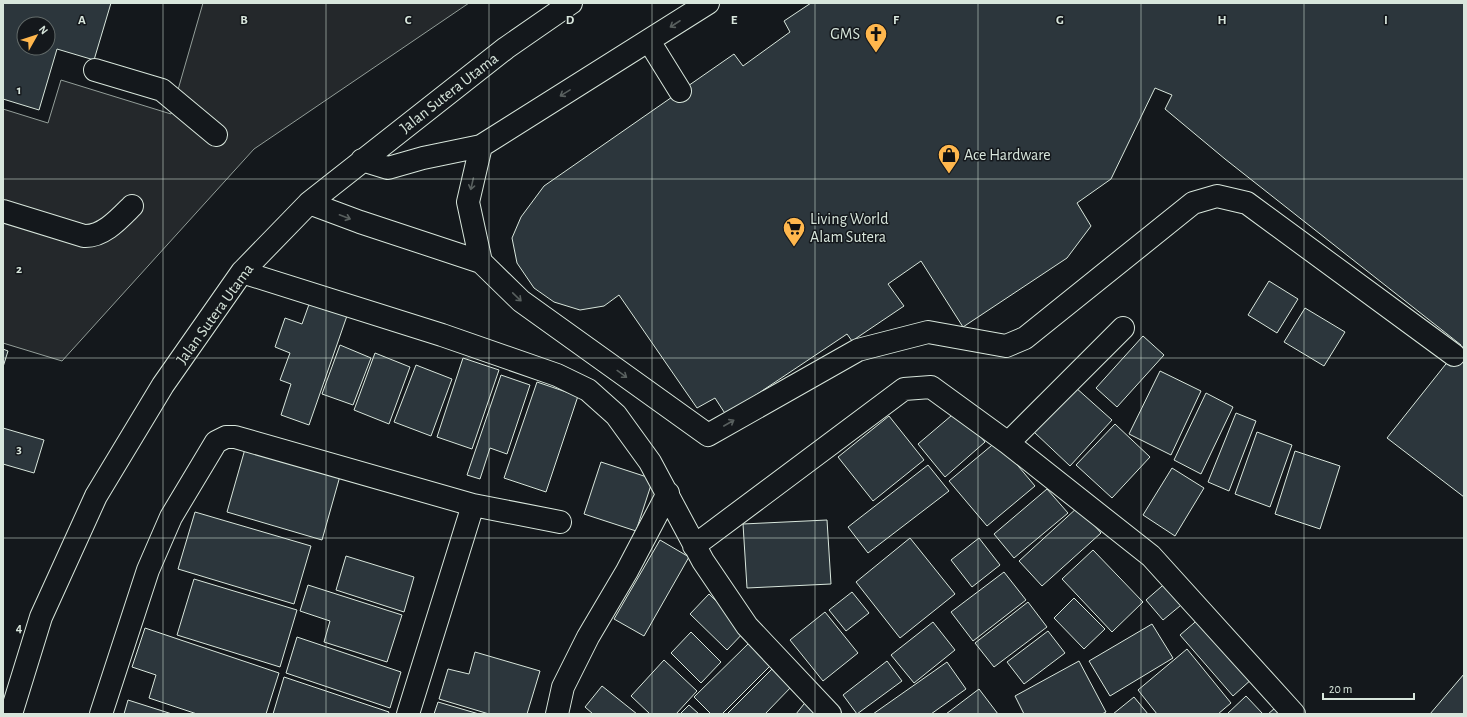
<svg xmlns="http://www.w3.org/2000/svg" width="1467" height="717" viewBox="0 0 1467 717" font-family="'Alegreya Sans',sans-serif">
	<style>
		.parking { fill: #24282b; stroke: #939e99 }
		.building { fill: #2c363c; stroke: #d8e6dc; fill-rule: evenodd }
		.lines { fill: none; stroke-linecap: round; stroke-linejoin: round }
		.minor-casing { stroke: #d8e6dc; stroke-width: 24 }
		.minor { stroke: #14181c; stroke-width: 22 }
		.oneway { stroke: #59605f }
		.grid { fill: none; stroke: #d8e6dc; stroke-width: 1; stroke-opacity: 0.55 }
		.labels { text-anchor: middle; dominant-baseline: central; stroke-width: 3; stroke-linejoin: round; paint-order: stroke }
		.poi-label { font-size: 16px; fill: #d8e6dc; stroke: #14181c; text-anchor: start }
		.street-label { font-size: 16px; fill: #d8e6dc; stroke: #14181c }
		.grid-label { font-size: 13px; text-anchor: middle; font-weight: bold; fill: #d8e6dc; stroke: #14181c; stroke-width: 3; stroke-linejoin: round; paint-order: stroke }
	</style>
	<rect width="100%" height="100%" fill="#14181c"/>
	<path class="parking" d="M 203,3 L 469,3 L 254,149 L 62,361 L 3,343 L 3,109 L 48,123 L 61,80 L 171,114 Z"/>
	<path class="building" d="M 3,3 L 111,3 L 94,60 L 57,49 L 39,110 L 3,99 ZM 24,24 L 48,24 L 48,48 L 24,48 Z
		M 811,3 L 1464,3 L 1464,497 L 1387,438 L 1461,345 L 1225,159 L 1165,109 L 1172,95 L 1155,88 L 1111,179 L 1077,203 L 1091,226 L 1067,258 L 963,327 L 921,261 L 888,284 L 904,306 L 852,341 L 847,334 L 726,415 L 715,398 L 697,408 L 619,295 L 604,306 L 580,310 L 554,302 L 534,288 L 517,263 L 512,238 L 521,217 L 544,186 L 734,54 L 743,66 L 790,32 L 784,21 Z
		M 1269,281 L 1298,299 L 1277,333 L 1248,315 Z
		M 312,296 L 349,310 L 309,425 L 281,415 L 291,384 L 280,380 L 290,353 L 275,347 L 285,318 L 302,324 Z
		M 1305,308 L 1345,332 L 1324,366 L 1284,342 Z
		M 1143,336 L 1164,355 L 1117,407 L 1096,388 Z
		M 340,345 L 371,358 L 353,405 L 322,394 Z
		M 3,349 L 8,351 L 3,367 Z
		M 375,353 L 410,367 L 389,424 L 354,410 Z
		M 463,358 L 499,370 L 472,449 L 437,437 Z
		M 416,365 L 452,379 L 431,436 L 394,422 Z
		M 1160,371 L 1201,391 L 1171,455 L 1129,434 Z
		M 501,375 L 530,385 L 507,454 L 490,448 L 480,479 L 467,475 Z
		M 537,382 L 578,396 L 546,492 L 504,478 Z
		M 1075,387 L 1112,420 L 1070,466 L 1034,432 Z
		M 1206,393 L 1233,407 L 1201,474 L 1174,460 Z
		M 958,410 L 985,442 L 945,477 L 918,444 Z
		M 1236,413 L 1256,421 L 1229,491 L 1208,482 Z
		M 889,416 L 924,460 L 873,501 L 838,457 Z
		M 1115,424 L 1150,457 L 1112,498 L 1076,465 Z
		M 3,428 L 44,440 L 34,473 L 3,464 Z
		M 1257,432 L 1292,445 L 1270,507 L 1235,494 Z
		M 997,441 L 1035,486 L 987,526 L 949,481 Z
		M 245,449 L 340,476 L 322,540 L 227,512 Z
		M 1295,451 L 1340,466 L 1320,529 L 1275,514 Z
		M 601,462 L 653,479 L 636,531 L 584,514 Z
		M 928,465 L 949,491 L 868,553 L 848,527 Z
		M 1172,468 L 1204,488 L 1175,536 L 1143,515 Z
		M 1047,489 L 1068,513 L 1014,558 L 994,534 Z
		M 1078,507 L 1101,533 L 1042,586 L 1019,561 Z
		M 195,512 L 311,546 L 294,604 L 178,569 Z
		M 827,520 L 831,584 L 747,588 L 743,524 Z
		M 910,538 L 955,594 L 900,638 L 856,582 Z
		M 979,538 L 1000,565 L 972,587 L 951,560 Z
		M 660,540 L 689,557 L 644,636 L 614,619 Z
		M 1093,550 L 1143,602 L 1112,632 L 1062,579 Z
		M 346,556 L 414,577 L 404,612 L 336,590 Z
		M 1004,572 L 1026,600 L 973,641 L 951,612 Z
		M 194,579 L 297,610 L 280,667 L 177,635 Z
		M 1169,580 L 1186,601 L 1163,620 L 1146,600 Z
		M 308,585 L 402,615 L 387,662 L 324,642 L 330,621 L 300,611 Z
		M 852,592 L 869,613 L 846,631 L 829,610 Z
		M 709,594 L 746,630 L 727,650 L 690,614 Z
		M 1074,598 L 1105,629 L 1084,649 L 1054,618 Z
		M 1028,602 L 1047,627 L 994,667 L 975,643 Z
		M 825,612 L 858,653 L 823,681 L 790,640 Z
		M 1201,617 L 1253,678 L 1233,696 L 1180,635 Z
		M 933,622 L 955,650 L 914,683 L 891,655 Z
		M 1152,624 L 1173,658 L 1110,696 L 1089,661 Z
		M 145,628 L 279,673 L 266,714 L 197,714 L 149,698 L 156,675 L 132,667 Z
		M 1048,631 L 1065,653 L 1024,684 L 1007,662 Z
		M 691,632 L 721,662 L 701,683 L 671,653 Z
		M 297,637 L 401,672 L 390,708 L 286,673 Z
		M 750,642 L 772,664 L 722,714 L 711,714 L 694,697 Z
		M 1187,649 L 1231,703 L 1218,714 L 1157,714 L 1138,690 Z
		M 475,652 L 540,671 L 527,714 L 489,714 L 439,699 L 448,669 L 469,674 Z
		M 664,660 L 697,691 L 676,714 L 650,714 L 631,696 Z
		M 887,661 L 902,681 L 857,714 L 843,695 Z
		M 1079,661 L 1106,712 L 1102,714 L 1024,714 L 1015,696 Z
		M 947,662 L 966,689 L 931,714 L 873,714 Z
		M 775,666 L 793,685 L 765,714 L 727,714 Z
		M 1464,674 L 1464,714 L 1430,714 Z
		M 284,677 L 389,712 L 388,714 L 273,714 Z
		M 602,686 L 637,714 L 593,714 L 585,707 Z
		M 979,689 L 998,714 L 946,714 Z
		M 1246,696 L 1263,714 L 1227,714 Z
		M 1134,697 L 1148,714 L 1113,714 Z
		M 808,699 L 825,714 L 796,714 Z
		M 128,700 L 172,714 L 124,714 Z
		M 438,702 L 479,714 L 434,714 Z
		M 1281,703 L 1291,714 L 1268,714 Z
		M 689,705 L 699,714 L 680,714 Z"/>
	<g class="lines">
		<g class="minor-casing">
			<path id="minor" d="M 649,41 L 680,91
				M 95,70 L 162,90 L 216,135
				M 481,146 L 468,202 L 481,262 L 521,301 L 708,435 L 858,350 L 928,332 L 1006,346 L 1025,338 L 1193,203 L 1217,196 L 1247,203 L 1454,355
				M 362,160 L 388,168 L 423,158 L 481,146 L 708,3
				M 309,203 L 360,222 L 481,262
				M 3,211 L 84,236 C 103,237 119,219 132,206
				M 242,272 L 442,335 L 557,375 L 588,390 L 616,415 L 650,462 L 703,561 L 747,626 L 830,714
				M 1008,443 L 1123,328
				M 694,546 L 904,389 L 931,387 L 1008,443 L 1151,556 L 1294,714
				M 11,714 L 41,617 L 96,496 L 163,385 L 242,272 L 309,203 L 506,48 L 571,3
				M 101,714 L 148,570 L 171,517 L 216,442 L 226,437 L 235,437 L 473,505 L 560,522
				M 408,714 L 473,505
				M 557,714 L 563,687 L 588,637 L 627,571 L 668,493"/>
		</g>
		<use href="#minor" class="minor"/>
	</g>
	<defs><path id="oneway-shaft" d="M-6 0H5M1.5-3L5.5 0L1.5 3" fill="none" stroke-width="1.6" stroke-linecap="round" stroke-linejoin="round"/></defs>
	<g class="oneway">
		<use href="#oneway-shaft" transform="translate(675 24) rotate(147)"/>
		<use href="#oneway-shaft" transform="translate(565 93) rotate(148)"/>
		<use href="#oneway-shaft" transform="translate(472 184) rotate(103)"/>
		<use href="#oneway-shaft" transform="translate(345 217) rotate(21)"/>
		<use href="#oneway-shaft" transform="translate(517 297) rotate(44)"/>
		<use href="#oneway-shaft" transform="translate(622 374) rotate(36)"/>
		<use href="#oneway-shaft" transform="translate(729 423) rotate(-30)"/>
	</g>
	<path class="grid" d="M 163,3 L 163,714M 326,3 L 326,714M 489,3 L 489,714M 652,3 L 652,714M 815,3 L 815,714M 978,3 L 978,714M 1141,3 L 1141,714M 1304,3 L 1304,714M 3,179 L 1464,179M 3,358 L 1464,358M 3,538 L 1464,538"/>
	<defs>
		<g id="church-pin" transform="scale(1.15)"><path d="M0 17L-7.5 6A9.5 9.5 0 1 1 7.5 6Z" fill="#ffb74d" stroke="#14181c"/><path d="M-1.2-6h2.4v3.5h3.3v2.4h-3.3V6h-2.4V-.1h-3.3v-2.4h3.3Z" fill="#111"/></g>
		<g id="shop-pin" transform="scale(1.15)"><path d="M0 17L-7.5 6A9.5 9.5 0 1 1 7.5 6Z" fill="#ffb74d" stroke="#14181c"/><path d="M-5-2.5h2.3a2.7 3.5 0 0 1 5.4 0H5L5.5 6h-11ZM-1.5-2.5h3a1.5 2.3 0 0 0-3 0Z" fill="#111"/></g>
		<g id="supermarket-pin" transform="scale(1.15)"><path d="M0 17L-7.5 6A9.5 9.5 0 1 1 7.5 6Z" fill="#ffb74d" stroke="#14181c"/><path d="M-6-5.5h2.5l.6 2H6L4.5 2H-2.5L-4.4-4H-6ZM-1.5 3.2a1.3 1.3 0 1 0 .1 0ZM3 3.2a1.3 1.3 0 1 0 .1 0Z" fill="#111"/></g>
	</defs>
	<g fill-rule="evenodd">
		<use href="#church-pin" x="876" y="34"/>
		<use href="#shop-pin" x="949" y="155"/>
		<use href="#supermarket-pin" x="794" y="228"/>
	</g>
	<g class="labels">
		<g class="poi-label">
			<text x="860" y="34" text-anchor="end">GMS</text>
			<text x="964" y="155">Ace Hardware</text>
			<text x="810" y="219">Living World<tspan x="810" dy="18">Alam Sutera</tspan></text>
		</g>
		<g class="street-label">
			<text transform="translate(449 93) rotate(-38)">Jalan Sutera Utama</text>
			<text transform="translate(215 314) rotate(-54)">Jalan Sutera Utama</text>
		</g>
	</g>
	<g class="grid-label">
		<text x="82" y="24">A</text>
		<text x="244" y="24">B</text>
		<text x="408" y="24">C</text>
		<text x="570" y="24">D</text>
		<text x="734" y="24">E</text>
		<text x="896" y="24">F</text>
		<text x="1060" y="24">G</text>
		<text x="1222" y="24">H</text>
		<text x="1386" y="24">I</text>
		<text x="19" y="94">1</text>
		<text x="19" y="273">2</text>
		<text x="19" y="453">3</text>
		<text x="19" y="632">4</text>
	</g>
	<rect width="1467" height="717" fill="none" stroke="#d8e6dc" stroke-width="8"/>
	<g transform="translate(36 36) rotate(51)"><circle r="19" fill="#14181c" stroke="#626a69"/>
	<path d="M0-3L7 15L0 10L-7 15Z" fill="#ffb74d"/>
	<text y="-6" font-size="11" font-weight="bold" text-anchor="middle" fill="#d8e6dc">N</text>
	</g>
	<path d="M1323 693v6h91v-6" fill="none" stroke="#d8e6dc" stroke-width="2"/>
	<text x="1329" y="693" font-size="12" fill="#d8e6dc" stroke="#14181c" stroke-width="3" paint-order="stroke">20 m</text>
</svg>
